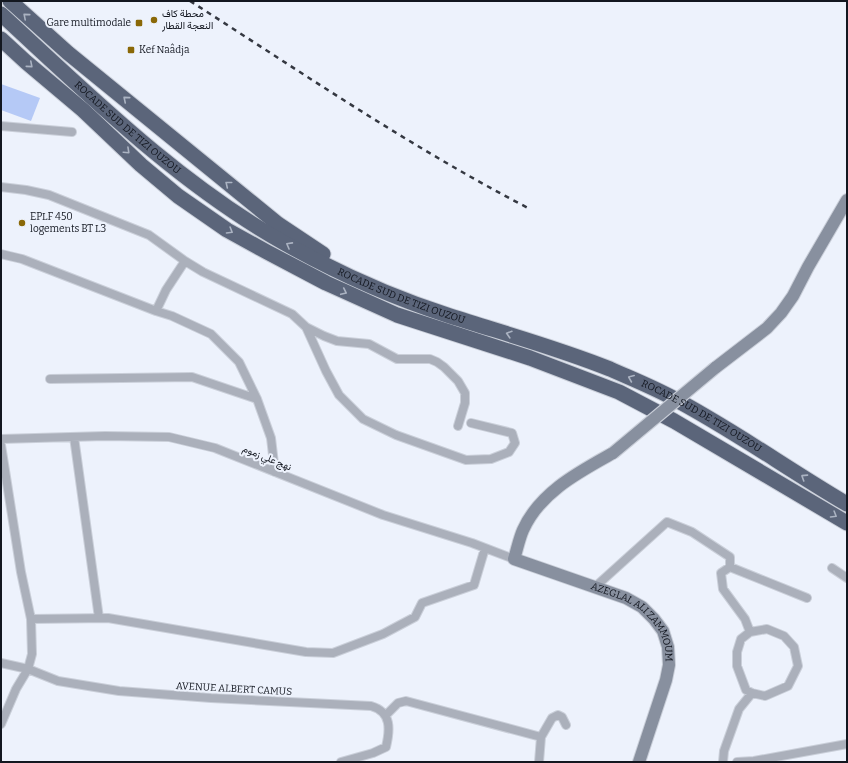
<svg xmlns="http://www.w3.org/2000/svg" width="848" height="763" viewBox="0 0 848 763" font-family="Bitter,Vazirmatn,serif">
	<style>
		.green { fill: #b5c9f6 }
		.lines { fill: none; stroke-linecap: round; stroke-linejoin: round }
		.street-casing { stroke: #cacfd9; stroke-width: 10 }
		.secondary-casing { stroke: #cacfd9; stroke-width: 14 }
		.highway-casing { stroke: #cacfd9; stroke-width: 17 }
		.street { stroke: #abb0bb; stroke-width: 8 }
		.secondary { stroke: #88909f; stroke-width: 12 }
		.highway { stroke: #5b657a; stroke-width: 15 }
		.rail { stroke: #343841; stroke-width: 2.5; stroke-dasharray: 5 5; stroke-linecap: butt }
		.secondary-bridge-casing { stroke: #cacfd9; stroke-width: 14; stroke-linecap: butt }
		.secondary-bridge { stroke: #88909f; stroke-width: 12 }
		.oneway { stroke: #abb3c2 }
		.poi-dot { fill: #8a6807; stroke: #edf2fc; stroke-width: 1.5 }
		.labels { text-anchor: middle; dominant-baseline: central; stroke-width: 4; stroke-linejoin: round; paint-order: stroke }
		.poi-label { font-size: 10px; fill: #131720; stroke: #edf2fc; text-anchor: start }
		.street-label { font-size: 10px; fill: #131720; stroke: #edf2fc }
	</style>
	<rect width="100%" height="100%" fill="#edf2fc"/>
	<path class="green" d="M 1,84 L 40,98 L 31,121 L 1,110 Z"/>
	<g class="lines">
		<g class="street-casing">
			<path id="street" d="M 1,126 L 72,132
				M 1,187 L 26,190 L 49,195 L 149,235 L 185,261
				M 1,254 L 22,259 L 156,311
				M 306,327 L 324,336 L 337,341 L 369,344 L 397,359 L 430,359 L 437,362 L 444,367 L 458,381 L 465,393 L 465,403 L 458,426
				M 50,379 L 192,377 L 257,399
				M 74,437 L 99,618
				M 1,439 L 105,436 L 169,437 L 215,448 L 383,515 L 472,543 L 514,559
				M 1,445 L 21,572 L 31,619 L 32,654 L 28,669 L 16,689 L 1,724
				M 275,472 L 271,438 L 257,399 L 239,362 L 211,334 L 172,316 L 156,311 L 166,290 L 185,261 L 203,272 L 292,314 L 306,327 L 326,371 L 339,395 L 363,419 L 396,435 L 466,460 L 491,459 L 509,452 L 515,443 L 512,433 L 471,423
				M 730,567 L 807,598
				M 832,568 L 847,578
				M 595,587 L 667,522 L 692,532 L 730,557 L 730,567 L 721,573 L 723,589 L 745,619 L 750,632
				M 31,619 L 108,618 L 306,652 L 333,653 L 383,634 L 415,617 L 422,603 L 474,585 L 485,548
				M 767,629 L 784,636 L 794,647 L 798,666 L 788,686 L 765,696 L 752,693 L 746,690 L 737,666 L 737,652 L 741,639 L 750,632 Z
				M 1,663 L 28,669 L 58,681 L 119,691 L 211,698 L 371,706 C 392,712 390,730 386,747 L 373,753 L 341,762
				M 386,715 L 398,703 L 406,701 L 541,737
				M 539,762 L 541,737 L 552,718 L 558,715 L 562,717 L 566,725
				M 723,762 L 724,751 L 739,709 L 752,693
				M 737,762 L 754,761 L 847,744"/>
		</g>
		<g class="secondary-casing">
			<g id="secondary">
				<path d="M 715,368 L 767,328 L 781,313 L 793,296 L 808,267 L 847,200"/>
				<path id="s1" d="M 613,453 C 579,472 540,492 523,530 C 519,539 517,550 514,559 L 626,598 L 642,607 L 654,619 L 663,631 L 668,647 L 669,665 L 666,680 L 639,762"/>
			</g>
		</g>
		<g class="highway-casing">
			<g id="highway">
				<path d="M 10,1 L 68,53 L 278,224 L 323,254"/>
				<path id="s2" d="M 1,14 C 91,97 179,184 286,244 C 338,273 394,298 450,316 C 503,333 558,348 610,369 C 630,378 650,386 669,396 C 731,428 787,469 847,504"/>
				<path d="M 1,39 L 26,62 L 83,110 L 141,165 L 178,196 L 227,230 L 267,252 L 326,283 L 397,315 L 530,358 L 619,392 L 674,421 L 847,523"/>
			</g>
		</g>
		<use href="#street" class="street"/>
		<use href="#secondary" class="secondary"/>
		<use href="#highway" class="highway"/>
		<path class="rail" d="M 190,1 C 301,72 412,148 530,209"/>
		<g class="secondary-bridge-casing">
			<path id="secondary-bridge" d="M 613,453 L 715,368"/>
		</g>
		<use href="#secondary-bridge" class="secondary-bridge"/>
	</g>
	<defs><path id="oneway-chevron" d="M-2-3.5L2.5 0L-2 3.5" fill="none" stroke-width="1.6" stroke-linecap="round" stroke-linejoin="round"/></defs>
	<g class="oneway">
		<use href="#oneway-chevron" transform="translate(26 16) rotate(-139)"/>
		<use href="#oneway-chevron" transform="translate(30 65) rotate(41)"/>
		<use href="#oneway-chevron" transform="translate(126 99) rotate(-140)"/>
		<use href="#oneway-chevron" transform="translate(127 151) rotate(43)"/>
		<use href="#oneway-chevron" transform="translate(228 184) rotate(-141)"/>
		<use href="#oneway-chevron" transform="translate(230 231) rotate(31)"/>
		<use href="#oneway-chevron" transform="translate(289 245) rotate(-151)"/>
		<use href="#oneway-chevron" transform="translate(344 292) rotate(25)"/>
		<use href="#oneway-chevron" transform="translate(509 334) rotate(-163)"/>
		<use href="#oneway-chevron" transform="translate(631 378) rotate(-157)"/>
		<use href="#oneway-chevron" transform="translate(804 477) rotate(-147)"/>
		<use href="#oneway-chevron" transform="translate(834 515) rotate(31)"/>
	</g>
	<g class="poi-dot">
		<circle cx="154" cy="20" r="4"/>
		<rect x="135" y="19" width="8" height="8" rx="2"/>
		<rect x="127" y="46" width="8" height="8" rx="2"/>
		<circle cx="22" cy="223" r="4"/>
	</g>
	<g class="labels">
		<g class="poi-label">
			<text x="162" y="14">محطة كاف<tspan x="162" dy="12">النعجة القطار</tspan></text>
			<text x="131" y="23" text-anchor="end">Gare multimodale</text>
			<text x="139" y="50">Kef Naâdja</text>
			<text x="30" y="217">EPLF 450<tspan x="30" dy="12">logements BT L3</tspan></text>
		</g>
		<g class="street-label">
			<text stroke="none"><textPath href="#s2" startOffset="170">ROCADE SUD DE TIZI OUZOU</textPath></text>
			<text stroke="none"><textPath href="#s2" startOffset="494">ROCADE SUD DE TIZI OUZOU</textPath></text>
			<text stroke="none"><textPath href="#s2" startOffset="818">ROCADE SUD DE TIZI OUZOU</textPath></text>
			<text transform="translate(267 458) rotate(22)">نهج علي زموم</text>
			<text stroke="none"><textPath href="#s1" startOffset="292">AZEGLAL ALI ZAMMOUM</textPath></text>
			<text transform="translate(234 689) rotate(3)">AVENUE ALBERT CAMUS</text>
		</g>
	</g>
	<rect width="848" height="763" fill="none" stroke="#131720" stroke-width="4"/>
</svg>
